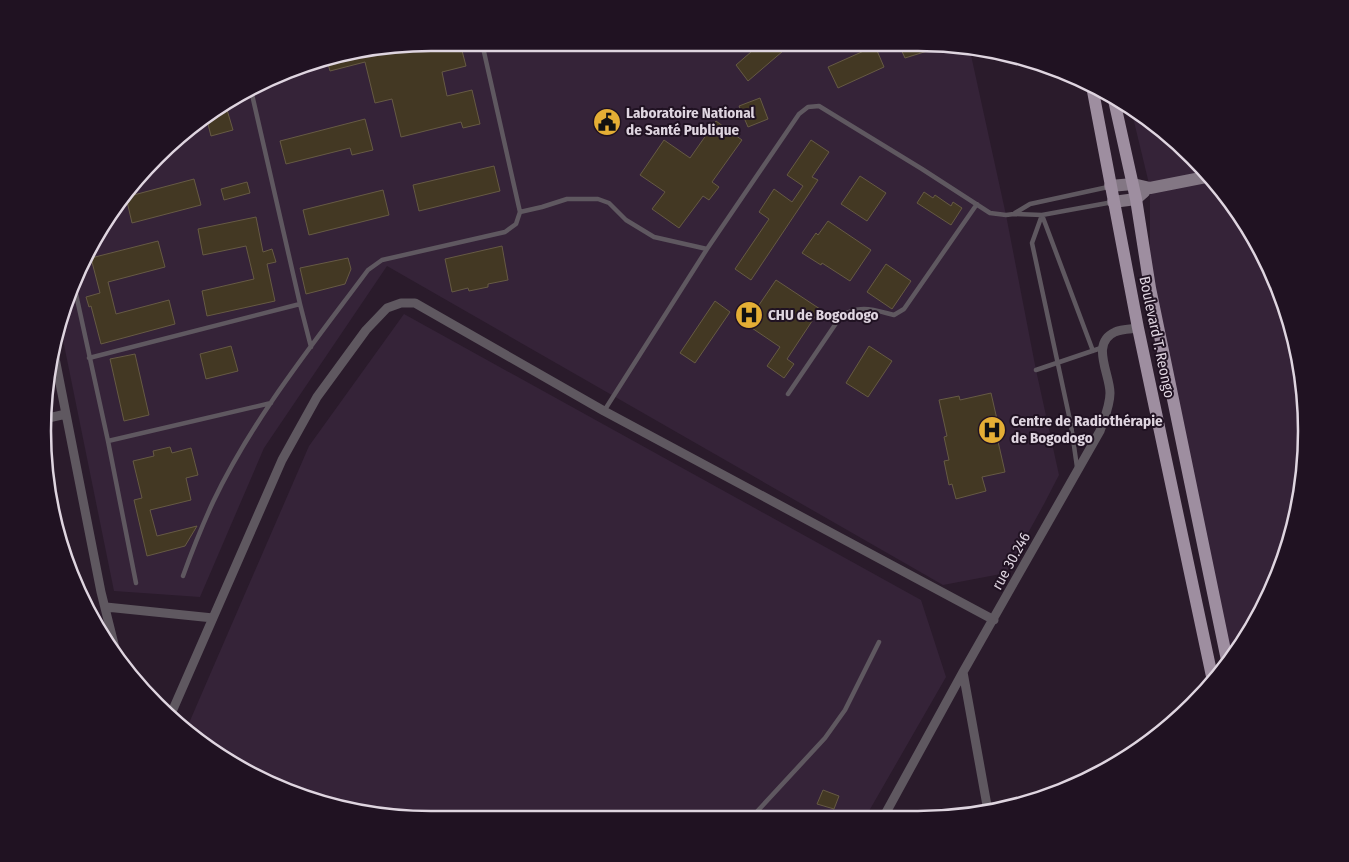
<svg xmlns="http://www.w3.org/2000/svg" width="1349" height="862" viewBox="0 0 1349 862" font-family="'Fira Sans Condensed',sans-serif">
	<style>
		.built { fill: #352338 }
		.building { fill: #433823; stroke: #665a44 }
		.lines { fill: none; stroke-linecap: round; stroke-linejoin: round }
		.lane { stroke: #5f5860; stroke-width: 4.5 }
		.street { stroke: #5f5860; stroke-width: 9 }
		.secondary { stroke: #837784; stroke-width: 12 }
		.primary { stroke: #9e8ea0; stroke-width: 12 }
		.labels { text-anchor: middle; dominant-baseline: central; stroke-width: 4; stroke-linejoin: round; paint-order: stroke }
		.poi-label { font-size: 15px; font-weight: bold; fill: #dfd5e0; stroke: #201222; text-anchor: start }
		.street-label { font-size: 15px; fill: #dfd5e0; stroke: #201222 }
		.rim { fill: none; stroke: #dfd5e0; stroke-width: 2.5 }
	</style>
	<rect width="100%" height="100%" fill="#2a1b2b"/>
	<path class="built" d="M 431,43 L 969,46 L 1006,215 L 1036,370 L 1059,475 L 1044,504 L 1006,573 L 943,585 L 387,266 L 264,448 L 200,597 L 114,591 L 60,325 L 63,306 L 123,195 L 215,108 L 306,63 Z
		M 1131,109 L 1155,123 L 1210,175 L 1255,237 L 1286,306 L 1303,381 L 1306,457 L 1293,532 L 1266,603 L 1227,666 L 1150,288 L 1150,188 Z
		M 404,314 L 921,600 L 946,677 L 865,818 L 381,816 L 282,790 L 194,739 L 186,730 L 309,446 Z"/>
	<path class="building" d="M 431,42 L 460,43 L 466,66 L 442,72 L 447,96 L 472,90 L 480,124 L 463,128 L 461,122 L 401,137 L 392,99 L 375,103 L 365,62 L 330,71 L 327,60 Z
		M 759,45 L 790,45 L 748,81 L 736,65 Z
		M 899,45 L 937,46 L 937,48 L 905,58 Z
		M 875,46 L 884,67 L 838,88 L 828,67 Z
		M 760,98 L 768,119 L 748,127 L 739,106 Z
		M 225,103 L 233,130 L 211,136 L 206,116 L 215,108 Z
		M 365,119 L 373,150 L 352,155 L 350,148 L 286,164 L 280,141 Z
		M 716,121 L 742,140 L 712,182 L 719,187 L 709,200 L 703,196 L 679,228 L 652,209 L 665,192 L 640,175 L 664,140 L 690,158 Z
		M 811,140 L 829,152 L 812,177 L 818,180 L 751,280 L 735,269 L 769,219 L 759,212 L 774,189 L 792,202 L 803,186 L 787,175 Z
		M 494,166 L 500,191 L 419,211 L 413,185 Z
		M 860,176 L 886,193 L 867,221 L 841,204 Z
		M 194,179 L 201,205 L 132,223 L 126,197 Z
		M 247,182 L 250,193 L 224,200 L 221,189 Z
		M 383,190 L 389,215 L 309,235 L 303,210 Z
		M 924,192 L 933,198 L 935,195 L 951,206 L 953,202 L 962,208 L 951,225 L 917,203 Z
		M 256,217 L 263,252 L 272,249 L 276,262 L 267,264 L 275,301 L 207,316 L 202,291 L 254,279 L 246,246 L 203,255 L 198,229 Z
		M 828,221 L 871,250 L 850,281 L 822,263 L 821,265 L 802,253 L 816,233 L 818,235 Z
		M 158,241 L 165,267 L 108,282 L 116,314 L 169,300 L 175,324 L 101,344 L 91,306 L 89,307 L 86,297 L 100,293 L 91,258 Z
		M 502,246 L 508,280 L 488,284 L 488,287 L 469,291 L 468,288 L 452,292 L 445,259 Z
		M 348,258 L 351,269 L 345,284 L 306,294 L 300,268 Z
		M 886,264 L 911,281 L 892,309 L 867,292 Z
		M 776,280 L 820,309 L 787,359 L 794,364 L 784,378 L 767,366 L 780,347 L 746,324 Z
		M 715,301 L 730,312 L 695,363 L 680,353 Z
		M 231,346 L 238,371 L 206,379 L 200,354 Z
		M 869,346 L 892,361 L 868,397 L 846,383 Z
		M 135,354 L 149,415 L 124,421 L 110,359 Z
		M 991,393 L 1001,437 L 997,437 L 1005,472 L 982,477 L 986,491 L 956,499 L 952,484 L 949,485 L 944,461 L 949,460 L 944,437 L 947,436 L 939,400 L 959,396 L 960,400 Z
		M 170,447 L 172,453 L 191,448 L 198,475 L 186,478 L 191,500 L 150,510 L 157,536 L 197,526 L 185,546 L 147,556 L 134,500 L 142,498 L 133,461 L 154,456 L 153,451 Z
		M 823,790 L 839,796 L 834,809 L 817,804 Z"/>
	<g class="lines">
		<path class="lane" d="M 251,90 L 300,304
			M 520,212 L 542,207 L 567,199 L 598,199 L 609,203 L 626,220 L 654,237 L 707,249
			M 1015,213 L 1030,204 L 1108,187
			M 74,285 L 108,441 L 136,583
			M 89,358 L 300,304 L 311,347
			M 1036,370 L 1101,348
			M 788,394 L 841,316 C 860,304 874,310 894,315 L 904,309 L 977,204
			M 604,411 L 707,249 L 799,114 L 808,107 L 819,106 L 922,169 L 990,213 L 1006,215 L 1014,214 L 1042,215 L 1113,202
			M 108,441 L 271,403
			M 1077,467 L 1071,425 L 1032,243 L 1042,215 L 1093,351
			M 183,576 C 192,551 202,526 213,502 C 253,418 313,344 368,270 L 382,260 L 505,232 L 516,224 L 520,212 L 482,43
			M 751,818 L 825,738 L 845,710 L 879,642"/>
		<path class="street" d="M 55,358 L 101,592 L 117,656
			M 44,419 L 66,414
			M 106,607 L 213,618
			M 963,672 L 988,811
			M 171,714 L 282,460 L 317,397 L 366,330 L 387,308 L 401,303 L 415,303 L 604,411 L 994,620
			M 883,818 L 963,672 L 1100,431 C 1104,419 1110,406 1110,393 C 1110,374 1090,343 1115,332 C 1121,329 1131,329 1138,328"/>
		<path class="secondary" d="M 1110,186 L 1133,184 L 1150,188 L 1211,176
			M 1113,202 L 1136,199 L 1144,192"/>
		<path class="primary" d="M 1092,86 L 1138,328 L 1213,681
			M 1114,100 L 1136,199 L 1150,288 L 1228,665"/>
	</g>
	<defs>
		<g id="civic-disc" transform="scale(1.4375)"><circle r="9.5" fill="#e4ae35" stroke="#201222"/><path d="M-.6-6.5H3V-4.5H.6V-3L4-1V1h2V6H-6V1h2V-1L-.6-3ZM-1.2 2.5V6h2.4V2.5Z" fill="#111"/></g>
		<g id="hospital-disc" transform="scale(1.4375)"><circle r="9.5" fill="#e4ae35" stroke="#201222"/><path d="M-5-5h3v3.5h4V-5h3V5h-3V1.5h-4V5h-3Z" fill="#111"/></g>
	</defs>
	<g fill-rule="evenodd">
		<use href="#civic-disc" x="607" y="122"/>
		<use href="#hospital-disc" x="749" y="315"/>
		<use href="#hospital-disc" x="992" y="430"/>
	</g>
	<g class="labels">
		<g class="poi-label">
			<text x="626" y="113">Laboratoire National<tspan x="626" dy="17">de Santé Publique</tspan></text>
			<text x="768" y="315">CHU de Bogodogo</text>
			<text x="1011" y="421">Centre de Radiothérapie<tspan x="1011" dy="17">de Bogodogo</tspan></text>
		</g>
		<g class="street-label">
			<text transform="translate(1157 337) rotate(78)">Boulevard T. Reongo</text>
			<text transform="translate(1011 561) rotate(-61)">rue 30.246</text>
		</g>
	</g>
	<path d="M0 0H1349V862H0ZM431 51H918A380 380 0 0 1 1298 431V431A380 380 0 0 1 918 811H431A380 380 0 0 1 51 431V431A380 380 0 0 1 431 51Z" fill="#201222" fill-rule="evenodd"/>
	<path class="rim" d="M431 51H918A380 380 0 0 1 1298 431V431A380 380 0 0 1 918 811H431A380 380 0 0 1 51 431V431A380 380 0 0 1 431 51Z"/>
</svg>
